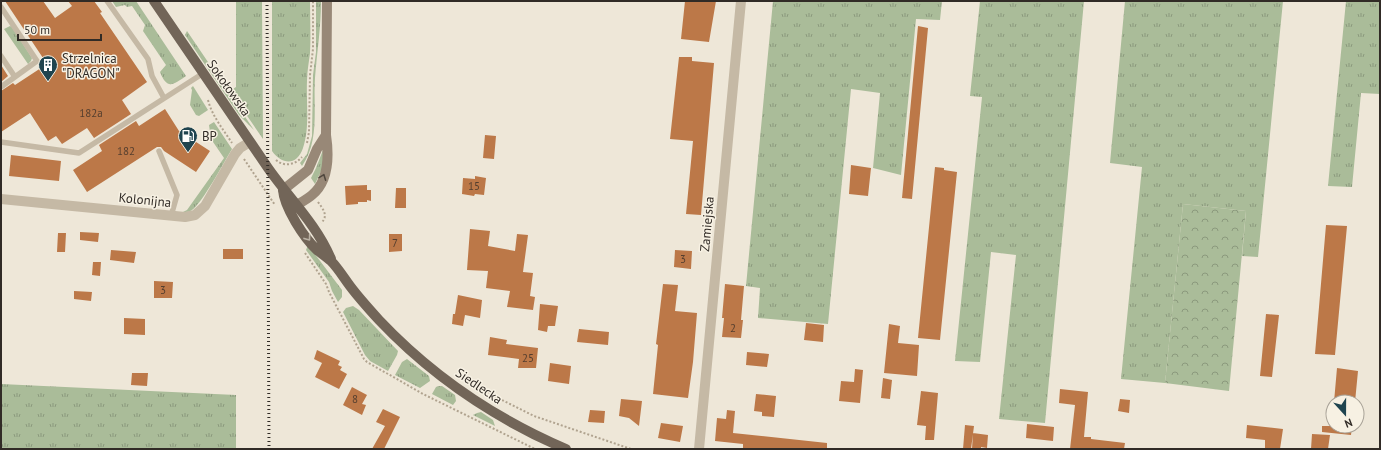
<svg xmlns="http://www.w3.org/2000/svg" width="1381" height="450" viewBox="0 0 1381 450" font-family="'PT Sans',sans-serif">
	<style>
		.grass { fill: url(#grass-tufts) }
		.forest { fill: url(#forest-crowns) }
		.building { fill: #bc7848 }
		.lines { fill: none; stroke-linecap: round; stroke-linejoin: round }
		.path { stroke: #b0a38f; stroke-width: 2; stroke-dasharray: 2 2; stroke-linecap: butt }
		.lane { stroke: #c5b9a5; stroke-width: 5.5 }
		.street { stroke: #c5b9a5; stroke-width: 10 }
		.secondary { stroke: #988877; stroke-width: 10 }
		.primary { stroke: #726558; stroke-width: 10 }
		.rail { stroke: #312b26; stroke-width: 3; stroke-dasharray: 1 3; stroke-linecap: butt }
		.oneway { stroke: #50473e }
		.oneway2 { stroke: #bbb2a4 }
		.labels { text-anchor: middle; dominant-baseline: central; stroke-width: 3; stroke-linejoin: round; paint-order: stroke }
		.number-label { font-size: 11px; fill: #543e2e }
		.poi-label { font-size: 13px; fill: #312b26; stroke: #f7f1e3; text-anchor: start }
		.street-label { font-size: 13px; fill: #312b26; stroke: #f7f1e3 }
	</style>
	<defs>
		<pattern id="grass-tufts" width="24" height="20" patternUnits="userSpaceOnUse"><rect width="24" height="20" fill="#aabc99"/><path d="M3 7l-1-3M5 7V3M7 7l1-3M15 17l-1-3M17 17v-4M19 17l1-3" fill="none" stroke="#8b997d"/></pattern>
		<pattern id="forest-crowns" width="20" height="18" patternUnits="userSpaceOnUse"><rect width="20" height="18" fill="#aabc99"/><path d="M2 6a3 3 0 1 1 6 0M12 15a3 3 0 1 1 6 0" fill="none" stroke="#8b997d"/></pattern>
	</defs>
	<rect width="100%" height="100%" fill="#eee7d8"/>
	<path class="grass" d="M 112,1 L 136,1 L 186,76 C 173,85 167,90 160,72 L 166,65 L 143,31 L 145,25 L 132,6 L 127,7 L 125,5 L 116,7 Z
		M 236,1 L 262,1 L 263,139 L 230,91 L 236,87 Z
		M 272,1 L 310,1 C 310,18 311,36 310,53 C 309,62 307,71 307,81 C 306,102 310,127 303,148 C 297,166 282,165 272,151 Z
		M 316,1 L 321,1 C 321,28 317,52 315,78 C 313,107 320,141 302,166 L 300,163 L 307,154 L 312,136 L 313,75 L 316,52 Z
		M 773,1 L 942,1 L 940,20 L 916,19 L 901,175 L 873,168 L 880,93 L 851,89 L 828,324 L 758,318 L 760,288 L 746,286 Z
		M 980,1 L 1084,1 L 1045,423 L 999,419 L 1016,255 L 991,252 L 980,362 L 955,361 L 982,97 L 970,96 Z
		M 1125,1 L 1283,1 L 1258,257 L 1242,256 L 1246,211 L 1183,204 L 1165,383 L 1121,379 L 1142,167 L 1110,163 Z
		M 1346,1 L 1380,1 L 1380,94 L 1361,93 L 1352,187 L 1328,186 Z
		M 10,26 L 12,27 L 32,58 L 31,61 L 28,64 L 4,29 Z
		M 187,31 L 254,130 L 239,115 L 185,35 Z
		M 193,86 L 208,110 L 199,116 L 196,115 L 190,105 L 192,90 L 191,88 Z
		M 214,122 L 232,149 C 224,162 203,202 192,210 C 189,212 187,212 183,212 L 187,210 L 224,158 L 211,139 L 209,125 Z
		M 323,150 L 323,167 L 315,184 L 311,178 L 316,168 Z
		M 308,245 L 342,290 L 342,297 L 338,302 L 332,291 L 329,282 L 306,250 Z
		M 353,306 L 359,310 L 398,351 L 397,355 L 388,371 L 370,361 L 365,355 L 343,312 L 346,308 Z
		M 407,359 L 429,376 L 430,381 L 420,388 L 395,375 L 402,362 Z
		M 1,384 L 236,395 L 236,449 L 1,449 Z
		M 439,386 L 442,386 L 455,395 L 456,401 L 453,405 L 432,394 L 436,387 Z
		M 481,412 L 493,420 L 495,426 L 473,415 L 477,413 Z"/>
	<path class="forest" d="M 1183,204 L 1246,211 L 1229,391 L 1165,383 Z"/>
	<path class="building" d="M 5,1 L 43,1 L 55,18 L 72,6 L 68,1 L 94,1 L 102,12 L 100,13 L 147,82 L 122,100 L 131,114 L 94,138 L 87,128 L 62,144 L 56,136 L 48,141 L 30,113 L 1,132 L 1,91 L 13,83 L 15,85 L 47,64 Z
		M 685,1 L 716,1 L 709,42 L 681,39 Z
		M 918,26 L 928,28 L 912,199 L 902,198 Z
		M 679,57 L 692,57 L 692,61 L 714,63 L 701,215 L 686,214 L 693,141 L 670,139 Z
		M 1,65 L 8,76 L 1,82 Z
		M 165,109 L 179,131 L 210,151 L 196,172 L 164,151 L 161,147 L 157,147 L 87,192 L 73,170 L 102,151 L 99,145 L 136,121 L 139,126 Z
		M 485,135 L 496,136 L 494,159 L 483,158 Z
		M 11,155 L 61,161 L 59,181 L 9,176 Z
		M 851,165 L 871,168 L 868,196 L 849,194 Z
		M 935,167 L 944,168 L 944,170 L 957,172 L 940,340 L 918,338 Z
		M 475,176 L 486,178 L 484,195 L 475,194 L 474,196 L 462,194 L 463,178 L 475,179 Z
		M 367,185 L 367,190 L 371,190 L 371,201 L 367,200 L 367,202 L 358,202 L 358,204 L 346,205 L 345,186 Z
		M 396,188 L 406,188 L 406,208 L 395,208 Z
		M 1326,225 L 1347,226 L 1335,355 L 1315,354 Z
		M 470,229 L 490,231 L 488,246 L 515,251 L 517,234 L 528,235 L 523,272 L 533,273 L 530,296 L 535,297 L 533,310 L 507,307 L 510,291 L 486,288 L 488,271 L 467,270 Z
		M 80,232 L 99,233 L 98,242 L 80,240 Z
		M 58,233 L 66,233 L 65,252 L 57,252 Z
		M 389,234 L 402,234 L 402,251 L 389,252 Z
		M 223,249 L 243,249 L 243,259 L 223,259 Z
		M 111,250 L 136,252 L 134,263 L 110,260 Z
		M 675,250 L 692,251 L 691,269 L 674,267 Z
		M 93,262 L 101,262 L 100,276 L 92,275 Z
		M 154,281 L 173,282 L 172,298 L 154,298 Z
		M 663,284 L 678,285 L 675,311 L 697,313 L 693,362 L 688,398 L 653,394 L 658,345 L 656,344 Z
		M 725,284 L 744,286 L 741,320 L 743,320 L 741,338 L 722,337 L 724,318 L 722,318 Z
		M 74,291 L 92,292 L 91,301 L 74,299 Z
		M 458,295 L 482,300 L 480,318 L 465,315 L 463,326 L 452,324 L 453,314 L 455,314 Z
		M 540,304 L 558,306 L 555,326 L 548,326 L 547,332 L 538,330 Z
		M 1266,314 L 1279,315 L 1272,377 L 1260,376 Z
		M 124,318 L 145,319 L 145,335 L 124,334 Z
		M 806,323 L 824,325 L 823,342 L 804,340 Z
		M 889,324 L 900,326 L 898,343 L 919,345 L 917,376 L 884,373 Z
		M 579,329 L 609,332 L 608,345 L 577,342 Z
		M 490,337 L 507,340 L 506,344 L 538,348 L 536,368 L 518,368 L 519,359 L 488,355 Z
		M 317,350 L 340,361 L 338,365 L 342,367 L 340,370 L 347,374 L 339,389 L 315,377 L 322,363 L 314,359 Z
		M 747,352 L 769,354 L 767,367 L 746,365 Z
		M 550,363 L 571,366 L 569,384 L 548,381 Z
		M 1337,368 L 1358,371 L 1355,402 L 1334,402 Z
		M 855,369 L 863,370 L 860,403 L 839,401 L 841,381 L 854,382 Z
		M 132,373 L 148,373 L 147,386 L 131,385 Z
		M 883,378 L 892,380 L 890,399 L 881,398 Z
		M 352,387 L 367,395 L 362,404 L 366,405 L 362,415 L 343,405 Z
		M 1060,389 L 1088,392 L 1084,437 L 1091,437 L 1091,439 L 1125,443 L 1124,449 L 1070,449 L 1075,405 L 1059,403 Z
		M 921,391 L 938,393 L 934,440 L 925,440 L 926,426 L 917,425 Z
		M 756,394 L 776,396 L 774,417 L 762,416 L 762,412 L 754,411 Z
		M 621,399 L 642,401 L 639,426 L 629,418 L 619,416 Z
		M 1120,399 L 1130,400 L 1129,413 L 1118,411 Z
		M 383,409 L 400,417 L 384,449 L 372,449 L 385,426 L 376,422 Z
		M 590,410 L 605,411 L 604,423 L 588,422 Z
		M 727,410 L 735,411 L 733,433 L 827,443 L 827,449 L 743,449 L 743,444 L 715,441 L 717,418 L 726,419 Z
		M 661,423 L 683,426 L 680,442 L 658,438 Z
		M 1027,424 L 1054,427 L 1053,441 L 1026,438 Z
		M 965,425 L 974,426 L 971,449 L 963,449 Z
		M 1247,425 L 1283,429 L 1280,449 L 1265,449 L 1265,440 L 1246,438 Z
		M 1322,426 L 1352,426 L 1351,435 L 1322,432 Z
		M 973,433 L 988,435 L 987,448 L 981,447 L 981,449 L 972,449 Z
		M 1312,434 L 1330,435 L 1328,449 L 1311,449 Z"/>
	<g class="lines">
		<path class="path" d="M 208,100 C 212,116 223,129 232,143
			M 307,143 L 309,132 L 310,75 L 313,49 L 313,1
			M 244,159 L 275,205
			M 276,160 C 284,167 295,165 302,157
			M 318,202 C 323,209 329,216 321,223
			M 305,253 L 326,284 L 329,292 L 364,359 L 367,362 L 423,394 L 535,449
			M 475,383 L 496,397 L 534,416 L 631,449"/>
		<path class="lane" d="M 107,1 L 148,59 L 152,76 L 164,98
			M 1,7 L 37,61 L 1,87
			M 1,56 L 15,77
			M 1,142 L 79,153 L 202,74
			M 159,151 L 177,195 L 171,216"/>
		<path class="street" d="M 1,199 L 185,217 L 195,215 L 205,206 L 235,154 L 240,148 L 250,142
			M 699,449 L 741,1"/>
		<path class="secondary" d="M 283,190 L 308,170 L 317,149 L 326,135
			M 291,209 C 298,204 306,200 312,195 C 329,181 329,155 326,135 L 327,1"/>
		<path class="primary" d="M 154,1 L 268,168 C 289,198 317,225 331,259
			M 283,190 C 284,207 304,238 317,250 C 322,254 327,257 331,261 C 338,268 344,278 350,286 C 359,298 369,309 379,320 C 432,376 496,419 566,449"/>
		<path class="rail" d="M 267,1 L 269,449"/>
	</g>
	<defs><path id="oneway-chevron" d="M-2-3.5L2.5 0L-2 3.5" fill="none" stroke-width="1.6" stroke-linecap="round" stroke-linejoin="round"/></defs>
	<use class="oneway" href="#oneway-chevron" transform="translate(323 177) rotate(-69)"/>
	<use class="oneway2" href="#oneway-chevron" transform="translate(308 238) rotate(54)"/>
	<defs>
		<g id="building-pin" transform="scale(1)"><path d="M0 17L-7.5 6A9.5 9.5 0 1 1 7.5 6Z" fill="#1f444f" stroke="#f7f1e3"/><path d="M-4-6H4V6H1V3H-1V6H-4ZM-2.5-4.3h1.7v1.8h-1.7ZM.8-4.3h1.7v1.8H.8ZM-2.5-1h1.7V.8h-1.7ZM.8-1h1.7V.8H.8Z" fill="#fff"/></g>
		<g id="fuel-pin" transform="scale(1)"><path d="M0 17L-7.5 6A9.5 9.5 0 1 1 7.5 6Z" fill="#1f444f" stroke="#f7f1e3"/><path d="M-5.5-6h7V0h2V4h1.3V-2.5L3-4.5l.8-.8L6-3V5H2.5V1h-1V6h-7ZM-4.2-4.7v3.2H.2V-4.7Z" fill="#fff"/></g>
	</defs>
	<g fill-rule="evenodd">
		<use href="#building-pin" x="48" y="65"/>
		<use href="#fuel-pin" x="188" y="136"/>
	</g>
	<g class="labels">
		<g class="number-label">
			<text x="91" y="113">182a</text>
			<text x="126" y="151">182</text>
			<text x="474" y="186">15</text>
			<text x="395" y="243">7</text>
			<text x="683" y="259">3</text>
			<text x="163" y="290">3</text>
			<text x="733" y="328">2</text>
			<text x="528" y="358">25</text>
			<text x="355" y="399">8</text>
		</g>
		<g class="poi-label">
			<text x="62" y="58">Strzelnica<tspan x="62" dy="15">"DRAGON"</tspan></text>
			<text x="202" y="136">BP</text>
		</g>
		<g class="street-label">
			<text transform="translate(229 88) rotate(55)">Sokołowska</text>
			<text transform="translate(145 200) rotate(6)">Kolonijna</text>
			<text transform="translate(707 224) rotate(-85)">Zamiejska</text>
			<text transform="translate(479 386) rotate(34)">Siedlecka</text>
		</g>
	</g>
	<rect width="1381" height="450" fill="none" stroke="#312b26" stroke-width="4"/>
	<g transform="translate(1345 414) rotate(159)"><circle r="19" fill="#f7f1e3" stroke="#a8a297"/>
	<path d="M0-3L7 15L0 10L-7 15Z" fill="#1f444f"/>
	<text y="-6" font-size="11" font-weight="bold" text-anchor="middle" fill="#312b26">N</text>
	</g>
	<path d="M18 34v6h83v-6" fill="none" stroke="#312b26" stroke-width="2"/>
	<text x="24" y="34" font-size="12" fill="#312b26" stroke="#f7f1e3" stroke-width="3" paint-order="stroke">50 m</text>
</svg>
